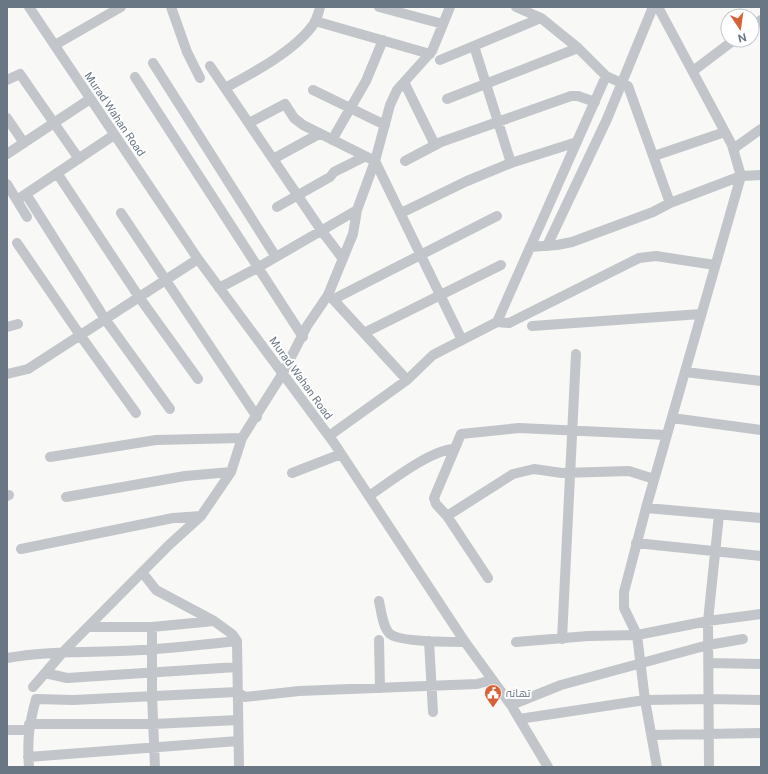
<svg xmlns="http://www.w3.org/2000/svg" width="768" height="774" viewBox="0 0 768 774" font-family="'Public Sans',Cairo,sans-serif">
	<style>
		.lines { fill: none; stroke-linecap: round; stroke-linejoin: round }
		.minor { stroke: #c2c5c9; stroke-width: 10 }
		.labels { text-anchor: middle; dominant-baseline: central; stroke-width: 4; stroke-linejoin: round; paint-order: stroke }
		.street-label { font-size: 11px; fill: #697784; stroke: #fff }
		.poi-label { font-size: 11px; fill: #697784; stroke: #fff; text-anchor: start }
	</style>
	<rect width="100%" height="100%" fill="#f8f8f6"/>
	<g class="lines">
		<path class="minor" d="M 29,7 L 198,259 L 334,443 L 465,642 L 511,705 L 548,767
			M 171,7 L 187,52 L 200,78
			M 379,7 L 443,24
			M 516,7 L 541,18 L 578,48 L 606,76 L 628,86 L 670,203
			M 315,21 L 430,54
			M 752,27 L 761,20
			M 55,45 L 121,7
			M 474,46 L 511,163
			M 440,60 L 541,18
			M 153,63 L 276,257
			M 210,66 L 321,230 L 343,259
			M 693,71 L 734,40
			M 135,77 L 303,337
			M 7,80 L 20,74 L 79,159
			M 404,82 L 435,145
			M 225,88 C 253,73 298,49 315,22 C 317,17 319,12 320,7
			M 313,90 L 385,125
			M 447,99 L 578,48
			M 7,118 L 24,143
			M 249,123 L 285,104 L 294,118 L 303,125 L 375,161 L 462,340
			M 332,140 L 366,81 L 383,40
			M 733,149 L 761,129
			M 7,154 L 90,99
			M 654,156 L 725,132
			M 273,159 L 319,134
			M 405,161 L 441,142 L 571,96 L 578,96 L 595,102
			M 57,173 L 139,297 L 198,379
			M 7,184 L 27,217
			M 26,194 L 105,319 L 170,409
			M 17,200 L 114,135
			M 277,207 L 330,177 L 334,172 L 364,157
			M 121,213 L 257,417
			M 401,213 L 467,181 L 511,163 L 577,142
			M 17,243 L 80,335 L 136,413
			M 547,246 L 607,119 L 653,7
			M 530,247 L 557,245 L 572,242 L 653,212 L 670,203 L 741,176 L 761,175
			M 219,288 L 257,268 L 357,210
			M 330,296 L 407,380
			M 334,299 L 497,216
			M 497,322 L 606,76
			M 532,326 L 701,314
			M 7,327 L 18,324
			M 364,333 L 501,265
			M 685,372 L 761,381
			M 7,374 L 28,369 L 198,259
			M 672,418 L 761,430
			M 329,436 L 407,380 L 433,355 L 497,322 L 509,323 L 639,258 L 656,256 L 715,265
			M 50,457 L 156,440 L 242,438
			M 292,473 L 341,454
			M 7,496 L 9,495
			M 369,496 C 390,482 430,450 454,449
			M 66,497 L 185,476 L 231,472
			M 646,508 L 761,518
			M 447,516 L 513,474 L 534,469 L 562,473 L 629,471 L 654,479
			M 636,543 L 761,556
			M 21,549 L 173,518 L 201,516
			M 142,572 L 156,590 L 214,621 L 232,634 L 237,641 L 239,767
			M 488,578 L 447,516 L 436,504 L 434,498 L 461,434 L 519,428 L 667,435
			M 379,601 C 381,610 383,628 390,634 C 399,642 451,642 465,642
			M 88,627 L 152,627
			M 562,639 L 576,354
			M 379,640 L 380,688
			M 429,641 L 433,712
			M 516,642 L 588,636 L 637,635 L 708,621 L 761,614
			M 7,658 C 46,651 80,653 119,651 C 159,650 198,645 237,641
			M 709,663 L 761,664
			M 45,673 L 67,678 L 237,667
			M 33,687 L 64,651 L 169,545 L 201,516 L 231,472 L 242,438 L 283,373 L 307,326 L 328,295 L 353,234 L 357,210 L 375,161 L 390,105 L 397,90 L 432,51 L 450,7
			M 511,705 L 561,685 L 708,645 L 743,639
			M 519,719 L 645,700 L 710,699 L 761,700
			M 29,724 L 153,724 L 238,720
			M 7,730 L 28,730
			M 652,735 L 761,733
			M 28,757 L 238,741
			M 29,767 C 27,741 29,724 36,699 L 73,700 L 237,692 L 245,697 L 299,691 L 477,684 L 492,680
			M 155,767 L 152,695 L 152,627 L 214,621
			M 657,767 L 645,700 L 637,635 L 624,608 L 624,592 L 646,508 L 741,176 L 732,145 L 658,7
			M 709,767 L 708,621 L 719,515"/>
	</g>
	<defs>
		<g id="civic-pin" transform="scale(0.9)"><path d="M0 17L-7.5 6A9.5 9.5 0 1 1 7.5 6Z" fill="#d66237" stroke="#fff"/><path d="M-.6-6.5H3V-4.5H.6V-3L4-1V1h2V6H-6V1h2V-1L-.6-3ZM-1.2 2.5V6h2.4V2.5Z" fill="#fff"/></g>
	</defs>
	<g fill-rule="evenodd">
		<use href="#civic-pin" x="493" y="693"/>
	</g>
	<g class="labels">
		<g class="street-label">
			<text transform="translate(115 114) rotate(56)">Murad Wahan Road</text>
			<text transform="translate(301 378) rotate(54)">Murad Wahan Road</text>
		</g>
		<g class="poi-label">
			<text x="506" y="693">تھانہ</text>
		</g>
	</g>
	<rect width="768" height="774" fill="none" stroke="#697784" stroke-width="16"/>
	<g transform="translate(740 28) rotate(167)"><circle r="19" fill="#ffffff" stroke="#c3c9ce"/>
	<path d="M0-3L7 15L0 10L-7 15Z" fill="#d66237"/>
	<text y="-6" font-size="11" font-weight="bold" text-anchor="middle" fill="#697784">N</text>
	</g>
</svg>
